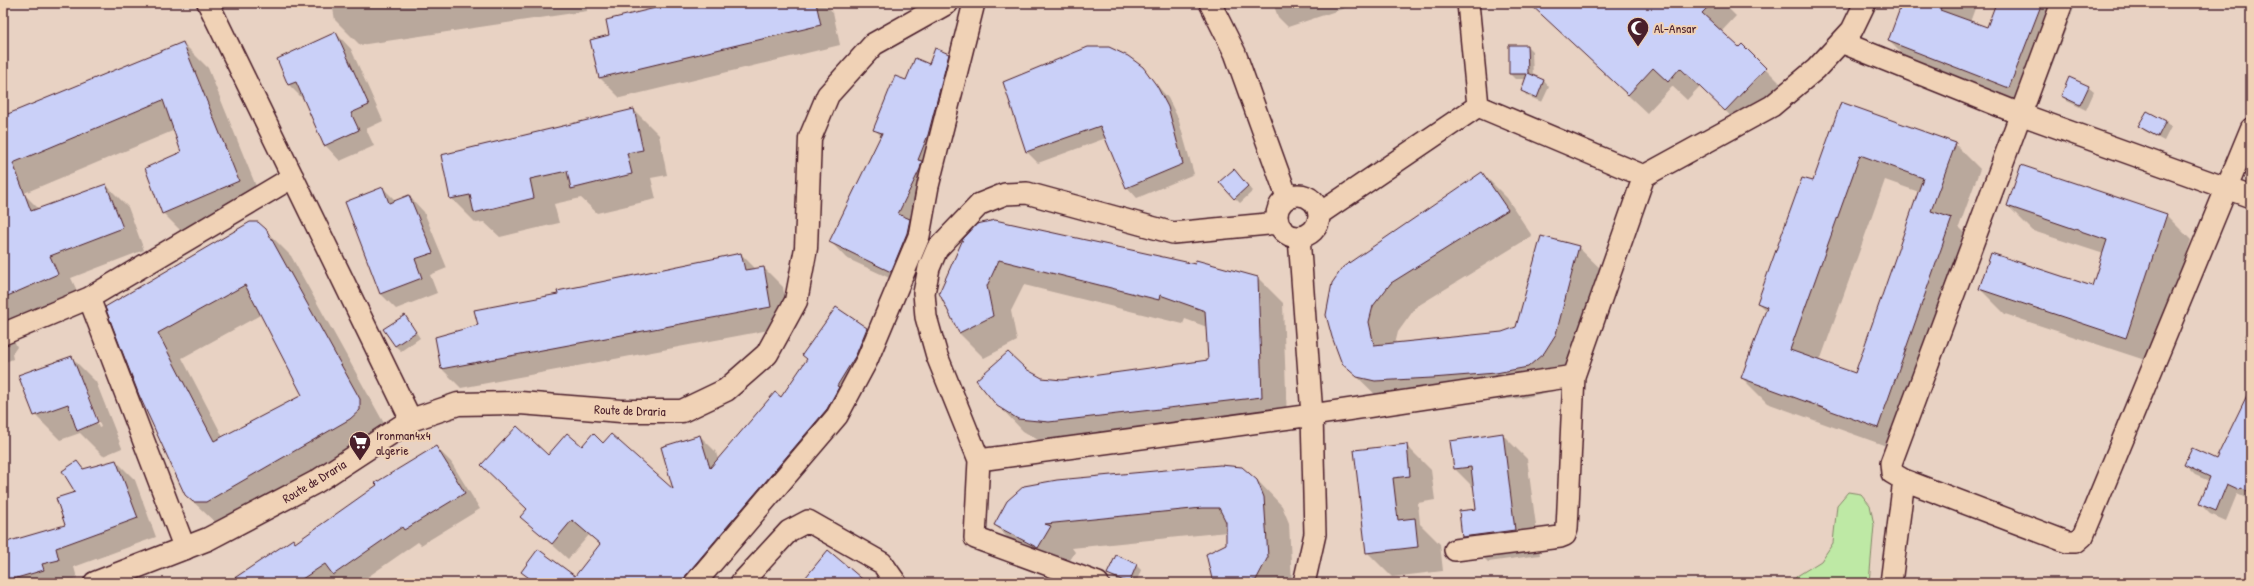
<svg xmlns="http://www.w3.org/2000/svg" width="2254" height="586" viewBox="0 0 2254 586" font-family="'Patrick Hand',sans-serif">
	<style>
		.green { fill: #bee9a5; stroke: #848468 }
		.shadow { fill: #0003; fill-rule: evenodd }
		.building { fill: #cad0f8; stroke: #4a1f2b; fill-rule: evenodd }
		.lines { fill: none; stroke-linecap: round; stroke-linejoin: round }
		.minor-casing { stroke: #4a1f2b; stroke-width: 24 }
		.secondary-casing { stroke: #4a1f2b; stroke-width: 25 }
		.minor { stroke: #f0d2b6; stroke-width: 21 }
		.secondary { stroke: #f0d2b6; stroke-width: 22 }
		.labels { text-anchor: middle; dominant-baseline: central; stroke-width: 4; stroke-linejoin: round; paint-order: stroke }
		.poi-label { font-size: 13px; fill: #4a1f2b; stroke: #f0d2b6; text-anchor: start }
		.street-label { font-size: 13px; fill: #4a1f2b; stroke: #f0d2b6 }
	</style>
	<rect width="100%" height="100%" fill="#e8d2c3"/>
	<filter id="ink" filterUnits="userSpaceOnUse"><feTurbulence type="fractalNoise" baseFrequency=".025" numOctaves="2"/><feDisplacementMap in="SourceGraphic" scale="8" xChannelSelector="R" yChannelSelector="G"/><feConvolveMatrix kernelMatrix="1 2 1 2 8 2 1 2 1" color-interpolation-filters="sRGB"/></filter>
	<g filter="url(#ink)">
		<path class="green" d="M 1848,492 L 1861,494 L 1870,505 L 1874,525 L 1869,583 L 1792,583 L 1797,576 L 1821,561 L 1833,543 L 1837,505 Z"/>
		<path class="shadow" d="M 332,3 L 586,3 L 587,11 L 360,45 L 335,20 Z
			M 686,3 L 823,3 L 833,12 L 840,45 L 620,98 L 600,78 L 591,40 L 611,36 Z
			M 1273,3 L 1360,3 L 1288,27 L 1278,17 Z
			M 1529,3 L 1723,3 L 1736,16 L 1721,32 L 1739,49 L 1765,68 L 1784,87 L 1744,129 L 1700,86 L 1687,100 L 1672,86 L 1647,113 Z
			M 1903,3 L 1977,3 L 1970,22 L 1987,28 L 1997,3 L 2076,3 L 2034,112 L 1914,66 L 1889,41 Z
			M 336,33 L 351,49 L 383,121 L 366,129 L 374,146 L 340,161 L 325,145 L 304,100 L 289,85 Z
			M 183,43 L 208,68 L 264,206 L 188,238 L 163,213 L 183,153 L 175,130 L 3,202 L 3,117 Z
			M 1510,46 L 1527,46 L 1532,51 L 1533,77 L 1544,81 L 1549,87 L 1542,102 L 1527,96 L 1522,90 L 1526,79 L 1515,79 L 1510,74 Z
			M 948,55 L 964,70 L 907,286 L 846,258 L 831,242 L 881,136 L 874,129 L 906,81 Z
			M 1142,68 L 1168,98 L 1178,118 L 1194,174 L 1137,198 L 1127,187 L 1106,138 L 1038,163 L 1027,152 L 1004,83 Z
			M 2088,87 L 2094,92 L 2086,110 L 2067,101 L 2062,96 Z
			M 1842,103 L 1955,144 L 1980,169 L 1959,227 L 1976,244 L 1903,452 L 1767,403 L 1742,378 L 1766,311 L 1758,303 L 1813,183 ZM 1885,180 L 1919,192 L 1855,374 L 1820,361 Z
			M 634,110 L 659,135 L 667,175 L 651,178 L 656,199 L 597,213 L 581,198 L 554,204 L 559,223 L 500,237 L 484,222 L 476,223 L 451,198 Z
			M 2147,112 L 2166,122 L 2171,127 L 2164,141 L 2145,131 L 2139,126 Z
			M 1482,173 L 1507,198 L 1532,236 L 1416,307 L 1398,332 L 1395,344 L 1503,333 L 1517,327 L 1578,247 L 1604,272 L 1569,378 L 1553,391 L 1522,398 L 1457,403 L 1383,402 L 1343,363 L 1333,337 Z
			M 1239,176 L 1253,191 L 1240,203 L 1235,198 Z
			M 106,185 L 128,207 L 144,250 L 71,278 L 79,295 L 8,326 L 17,347 L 12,354 L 13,359 L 3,363 L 3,205 L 24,194 L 39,209 Z
			M 383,188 L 396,201 L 409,196 L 424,212 L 447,268 L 430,275 L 437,293 L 396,309 L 381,294 L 346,203 Z
			M 2008,206 L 2166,215 L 2191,240 L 2151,362 L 2005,314 L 1980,289 L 2093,288 L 2104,254 L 2033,231 Z
			M 258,223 L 291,256 L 385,425 L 384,435 L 219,526 L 186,495 L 107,307 ZM 262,314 L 303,395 L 223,437 L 182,358 Z
			M 964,239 L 1258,278 L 1283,303 L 1287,421 L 1043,443 L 1023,431 L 998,405 L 1025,370 L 1042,379 L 1062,381 L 1209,361 L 1207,327 L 1185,319 L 1183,324 L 1024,285 L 1011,311 L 1017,341 L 984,358 L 959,333 Z
			M 741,254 L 756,269 L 764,268 L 783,287 L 790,326 L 461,388 L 442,369 L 436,337 L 479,325 L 559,295 Z
			M 836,308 L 867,329 L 883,345 L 709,583 L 534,583 L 522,571 L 575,577 L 600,545 L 589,535 L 568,559 L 522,517 L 528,509 L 482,465 L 548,457 L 582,447 L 604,444 L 675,492 L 700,436 L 716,452 L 718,460 L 781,399 L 808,359 Z
			M 405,316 L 420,338 L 401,351 L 395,346 Z
			M 2251,323 L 2251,342 L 2244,336 Z
			M 71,357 L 96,382 L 122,448 L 103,456 L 80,433 L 60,440 L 35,415 ZM 82,385 L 84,385 L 101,427 L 99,428 Z
			M 1502,434 L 1527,459 L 1540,555 L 1488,562 L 1463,537 L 1477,509 L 1475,489 L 1455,469 Z
			M 1406,445 L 1431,470 L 1435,500 L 1418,503 L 1420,524 L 1440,544 L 1443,571 L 1392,577 L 1367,552 L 1355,451 Z
			M 436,447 L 451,462 L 480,509 L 421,545 L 418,542 L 359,583 L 342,583 L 339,580 L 335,583 L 238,583 L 292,540 L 296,544 Z
			M 116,461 L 135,480 L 156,537 L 74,567 L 77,578 L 60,583 L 5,583 L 3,579 L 3,544 L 67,526 L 76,492 L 77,462 L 85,470 Z
			M 2251,463 L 2251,498 L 2250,500 L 2237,494 L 2226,521 L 2210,514 L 2200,504 L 2209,481 L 2195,475 L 2185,465 Z
			M 1257,480 L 1282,506 L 1289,523 L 1292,583 L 1214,583 L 1227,545 L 1227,532 L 1072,548 L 1075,552 L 1063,572 L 1020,550 L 995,525 Z
			M 1136,565 L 1141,570 L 1136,583 L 1124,583 L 1114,579 L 1109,573 Z"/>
		<path class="building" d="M 676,3 L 816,3 L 821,25 L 599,78 L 590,40 L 609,35 L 606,20 Z
			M 1529,3 L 1712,3 L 1702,13 L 1739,47 L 1742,44 L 1766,68 L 1725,111 L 1680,68 L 1668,82 L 1653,68 L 1628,95 Z
			M 1902,3 L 1943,3 L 1940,10 L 1987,27 L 1996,3 L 2042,3 L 2009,88 L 1888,41 Z
			M 336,32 L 369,105 L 351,113 L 359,130 L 324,146 L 296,82 L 288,85 L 277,59 Z
			M 183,42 L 239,181 L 162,214 L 145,168 L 181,152 L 163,100 L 13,163 L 31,211 L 106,184 L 123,228 L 50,256 L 58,274 L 3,298 L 3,116 Z
			M 1509,45 L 1527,45 L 1528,73 L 1544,80 L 1537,98 L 1521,91 L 1527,74 L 1509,74 Z
			M 1088,47 L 1109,47 L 1128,56 L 1143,67 L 1157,86 L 1168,107 L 1183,164 L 1126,188 L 1100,126 L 1026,152 L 1003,82 Z
			M 935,48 L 949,54 L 928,135 L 918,160 L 922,161 L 920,169 L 898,214 L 910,219 L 907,233 L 891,272 L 829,242 L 882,133 L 873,130 L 895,76 L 906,80 L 915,58 L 929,64 Z
			M 2069,77 L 2089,86 L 2080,105 L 2061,96 Z
			M 1841,102 L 1956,143 L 1931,211 L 1952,218 L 1878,428 L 1741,378 L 1767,307 L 1757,303 L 1802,178 L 1813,181 ZM 1860,155 L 1923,178 L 1855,373 L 1790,350 Z
			M 634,109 L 643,150 L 627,153 L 632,174 L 571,189 L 567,171 L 530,179 L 534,198 L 474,213 L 470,195 L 450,199 L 441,155 Z
			M 2147,111 L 2166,121 L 2158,137 L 2138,126 Z
			M 2021,165 L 2167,214 L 2126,338 L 1979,289 L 1991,253 L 2092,286 L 2107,240 L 2007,206 Z
			M 1234,169 L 1248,186 L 1234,199 L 1219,182 Z
			M 1482,172 L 1508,210 L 1391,283 L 1373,306 L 1369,322 L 1374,345 L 1502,332 L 1516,327 L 1541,236 L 1579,246 L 1556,334 L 1544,353 L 1528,367 L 1496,373 L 1432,378 L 1375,381 L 1357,377 L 1342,364 L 1332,337 L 1326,315 L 1332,283 L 1343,267 Z
			M 383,187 L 389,203 L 409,195 L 433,253 L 415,259 L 422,278 L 380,294 L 345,202 Z
			M 995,220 L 1195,264 L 1196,260 L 1258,277 L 1262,397 L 1049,422 L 1018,419 L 997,406 L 976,380 L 1008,352 L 1026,369 L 1042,378 L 1062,380 L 1208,360 L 1205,311 L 1160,295 L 1159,300 L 999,260 L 987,286 L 993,316 L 959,333 L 939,293 L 963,239 L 977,224 Z
			M 250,222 L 258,222 L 266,229 L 360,399 L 360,410 L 350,419 L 206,502 L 193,502 L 185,495 L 139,395 L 105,307 ZM 245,285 L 302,395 L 214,441 L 158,333 Z
			M 741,253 L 745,270 L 764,267 L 771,307 L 441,369 L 435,337 L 478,325 L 474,310 L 558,294 L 557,291 Z
			M 836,307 L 867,328 L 856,355 L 837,386 L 839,387 L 827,409 L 686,575 L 683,583 L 536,583 L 521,572 L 538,549 L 575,576 L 600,544 L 572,520 L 552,544 L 520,517 L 527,509 L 481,465 L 517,426 L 548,455 L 567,433 L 582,446 L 593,433 L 603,443 L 611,434 L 673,489 L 661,447 L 700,435 L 710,468 L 775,392 L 781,397 L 807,359 L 802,355 Z
			M 405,315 L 416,332 L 395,346 L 383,329 Z
			M 72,356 L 98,422 L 77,431 L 68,404 L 34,416 L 18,375 Z
			M 2251,387 L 2251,494 L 2241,488 L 2240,490 L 2227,484 L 2216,511 L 2199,504 L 2210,477 L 2184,465 L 2192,448 L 2216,459 Z
			M 1503,433 L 1515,530 L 1462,537 L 1459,511 L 1476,509 L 1471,467 L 1454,469 L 1450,441 Z
			M 1407,444 L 1410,476 L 1393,478 L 1398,520 L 1415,518 L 1418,547 L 1366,553 L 1354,450 Z
			M 436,446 L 465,493 L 404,530 L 402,527 L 333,575 L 325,564 L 296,583 L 227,583 L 293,539 L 295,543 L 377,485 L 375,483 Z
			M 116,460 L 138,518 L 56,548 L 59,560 L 42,564 L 44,570 L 3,582 L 3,543 L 65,525 L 56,498 L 75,492 L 62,471 L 77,461 L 83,469 Z
			M 1220,465 L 1242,467 L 1257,480 L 1264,497 L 1268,557 L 1256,580 L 1236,583 L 1213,583 L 1206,554 L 1226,544 L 1226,522 L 1219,508 L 1202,508 L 1045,524 L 1051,526 L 1038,548 L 994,525 L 1007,501 L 1024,486 L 1057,480 Z
			M 828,550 L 867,583 L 801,583 Z
			M 1116,555 L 1137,564 L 1129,583 L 1107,574 Z"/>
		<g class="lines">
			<g class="minor-casing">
				<path id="minor" d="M 208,3 L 411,420
					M 1210,3 L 1235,53 L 1287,197
					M 1468,3 L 1478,106
					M 2062,3 L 1891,463 L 1892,473 L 1904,480 L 2067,542 L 2076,542 L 2083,536 L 2251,129
					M 1841,42 L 2020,114 L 2251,197
					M 1478,106 L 1644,176
					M1277 216a21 21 0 1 1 42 0a21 21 0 1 1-42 0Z
					M 1319,214 L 1478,106
					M 1299,237 L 1312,415 L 1315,534 L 1304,583
					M 89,298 L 185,549
					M 3,334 L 89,298 L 293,177
					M 979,460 L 1312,415 L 1574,376
					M 1455,550 L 1560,537 L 1565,535 L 1567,529 L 1574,376 L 1644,176 L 1772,106 L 1816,69 L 1852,30 L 1865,3
					M 695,583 L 837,416 L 867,360 L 919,236 L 928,186 L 974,3
					M 741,583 L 789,531 L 808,521 L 882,563 L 896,583
					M 1098,583 L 975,538 L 979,460 L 937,356 L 926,317 L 924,293 L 929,268 L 937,249 L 980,204 L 1005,194 L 1027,193 L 1173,233 L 1278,223
					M 1891,583 L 1904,480"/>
			</g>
			<g class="secondary-casing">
				<path id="secondary" d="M 95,583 L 208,539 L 316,482 L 411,420 L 458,404 L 520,403 L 621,411 L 682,411 L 726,390 L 767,354 L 796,301 L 806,248 L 810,138 L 828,95 L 874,44 L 947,3"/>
			</g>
			<use href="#minor" class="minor"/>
			<use href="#secondary" class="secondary"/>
		</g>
	</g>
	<defs>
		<g id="mosque-pin" transform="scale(1.15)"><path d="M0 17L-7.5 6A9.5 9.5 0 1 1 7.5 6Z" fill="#4a1f2b" stroke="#f0d2b6"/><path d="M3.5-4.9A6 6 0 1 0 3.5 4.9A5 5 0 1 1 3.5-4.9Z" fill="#fff"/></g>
		<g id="supermarket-pin" transform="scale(1.15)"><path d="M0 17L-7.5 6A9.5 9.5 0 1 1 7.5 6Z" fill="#4a1f2b" stroke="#f0d2b6"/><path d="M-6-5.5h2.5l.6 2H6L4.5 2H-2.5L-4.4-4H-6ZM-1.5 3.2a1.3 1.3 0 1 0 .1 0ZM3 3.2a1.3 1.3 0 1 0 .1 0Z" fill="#fff"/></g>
	</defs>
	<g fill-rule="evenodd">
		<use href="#mosque-pin" x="1638" y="28"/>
		<use href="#supermarket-pin" x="360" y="442"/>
	</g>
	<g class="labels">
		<g class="poi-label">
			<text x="1654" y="28">Al-Ansar</text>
			<text x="376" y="435">Ironman4x4<tspan x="376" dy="15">algerie</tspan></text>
		</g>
		<g class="street-label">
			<text transform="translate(630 410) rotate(2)">Route de Draria</text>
			<text transform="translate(314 481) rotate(-31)">Route de Draria</text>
		</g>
	</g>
	<rect width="2254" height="586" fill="none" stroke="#f0d2b6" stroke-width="16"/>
	<rect x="8" y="8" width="2238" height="570" fill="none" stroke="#4a1f2b" stroke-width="1.5" filter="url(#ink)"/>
</svg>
